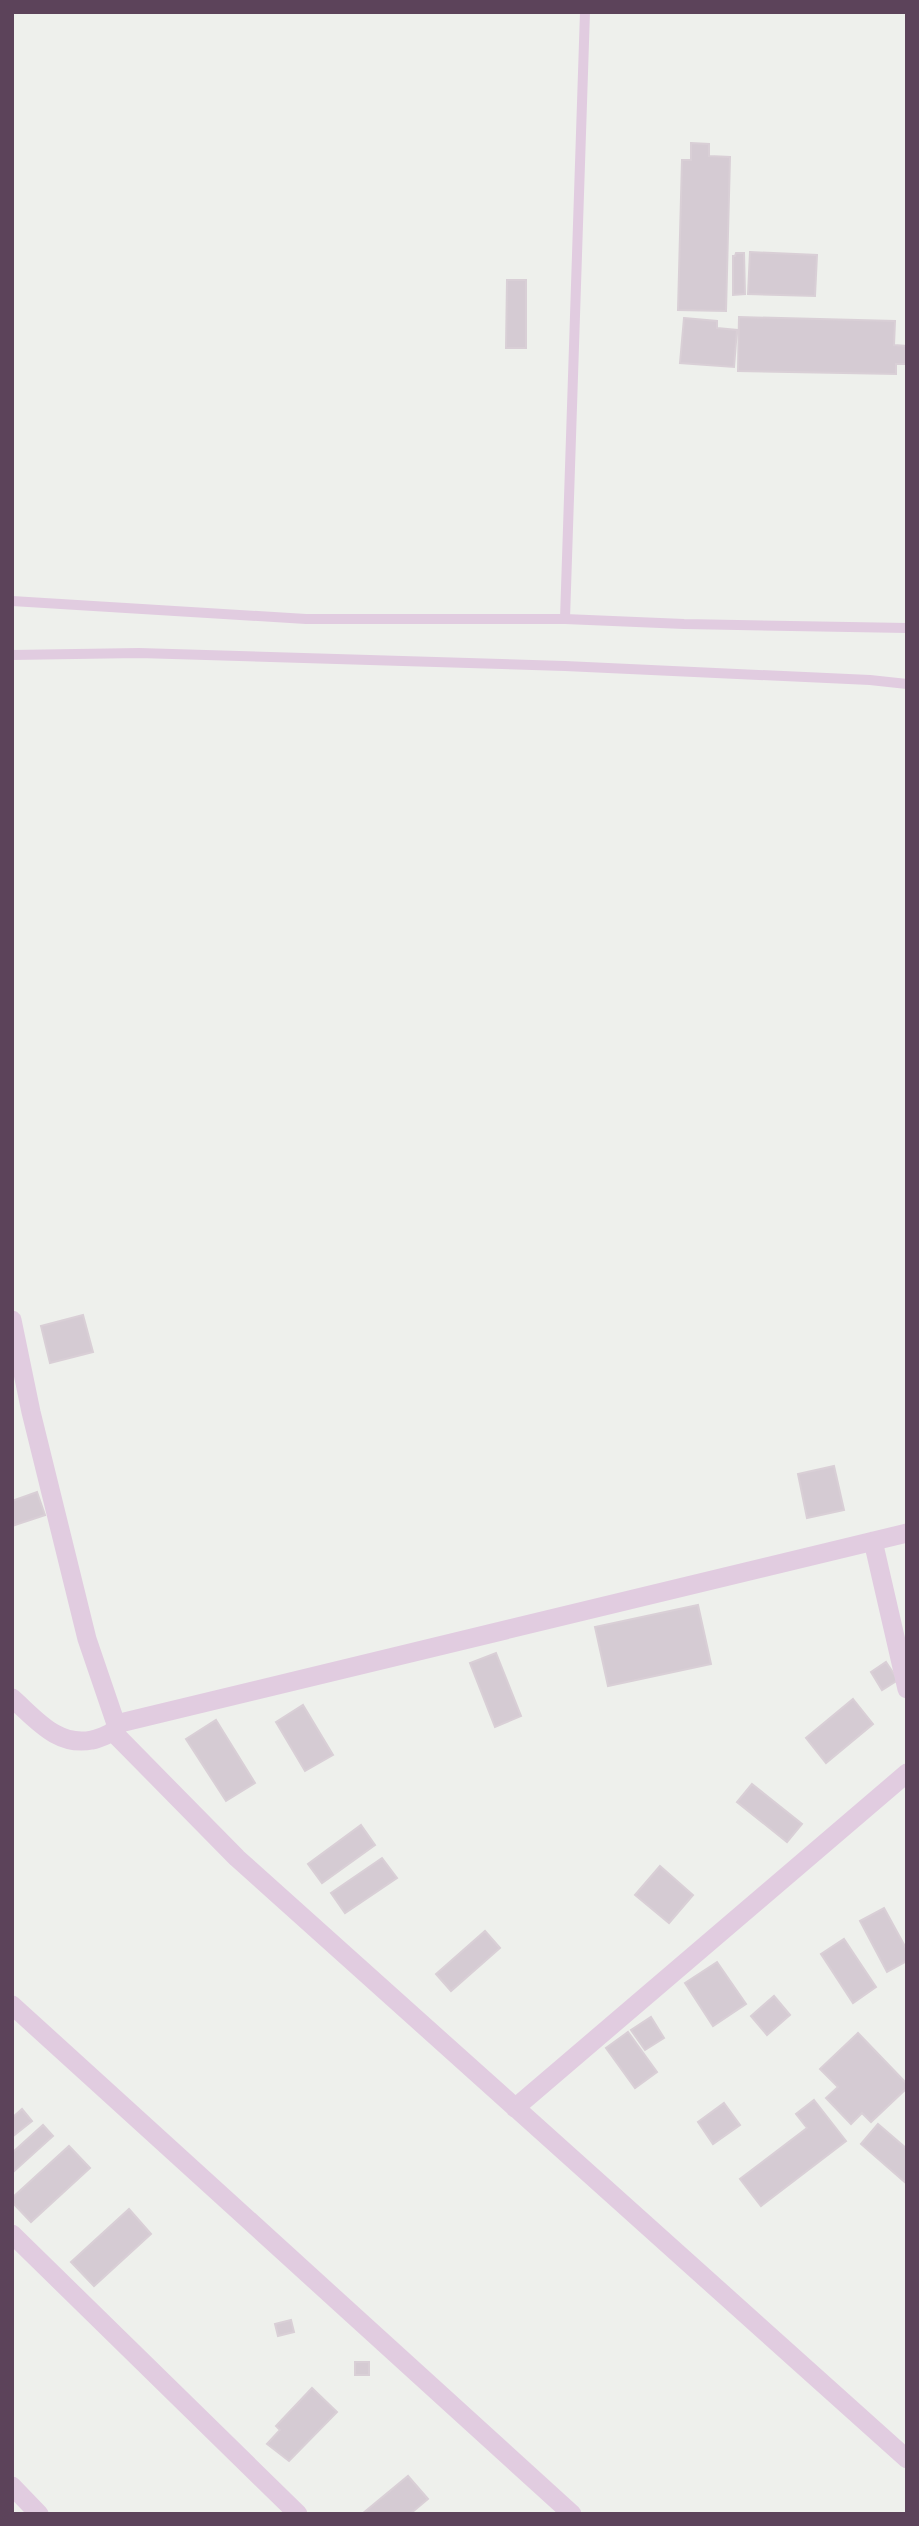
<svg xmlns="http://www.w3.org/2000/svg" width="919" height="2526" viewBox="0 0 919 2526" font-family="Raleway,sans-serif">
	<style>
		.building { fill: #d5cbd3; stroke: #d9cfd6; stroke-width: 2 }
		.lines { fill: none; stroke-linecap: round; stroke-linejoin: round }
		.lane { stroke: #e1cce0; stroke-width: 10 }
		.street { stroke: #e1cce0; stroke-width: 19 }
	</style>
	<rect width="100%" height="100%" fill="#eef0ec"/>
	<path class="building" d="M 691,143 L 709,144 L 709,156 L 730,157 L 726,311 L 678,310 L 682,160 L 691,160 Z
		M 750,252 L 817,255 L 815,296 L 748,294 Z
		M 736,253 L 744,253 L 745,294 L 733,295 L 733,256 L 735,256 Z
		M 507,280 L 526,280 L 526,348 L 506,348 Z
		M 739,317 L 895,321 L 894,345 L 907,346 L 907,364 L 896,364 L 896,374 L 738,371 Z
		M 684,318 L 717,321 L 717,328 L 737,330 L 734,367 L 680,363 Z
		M 83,1315 L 93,1352 L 50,1363 L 41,1326 Z
		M 834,1466 L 844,1510 L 807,1518 L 798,1474 Z
		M 37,1492 L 45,1515 L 12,1526 L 12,1501 Z
		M 698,1605 L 711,1664 L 608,1686 L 595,1627 Z
		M 496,1653 L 521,1716 L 495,1727 L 470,1663 Z
		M 886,1662 L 898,1680 L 882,1690 L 871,1672 Z
		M 853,1699 L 873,1724 L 826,1763 L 806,1738 Z
		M 303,1705 L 333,1755 L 305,1771 L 276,1722 Z
		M 216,1720 L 255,1783 L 226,1801 L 186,1739 Z
		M 752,1784 L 802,1824 L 787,1842 L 737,1802 Z
		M 361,1825 L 375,1845 L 322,1883 L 308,1864 Z
		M 382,1858 L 397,1878 L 345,1913 L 331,1893 Z
		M 660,1866 L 693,1895 L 669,1923 L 635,1895 Z
		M 884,1908 L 907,1950 L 907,1961 L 887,1972 L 860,1921 Z
		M 485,1931 L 500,1948 L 451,1991 L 436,1974 Z
		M 844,1939 L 876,1987 L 853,2003 L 821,1954 Z
		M 717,1962 L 746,2004 L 713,2026 L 685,1983 Z
		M 774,1996 L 790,2015 L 767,2035 L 751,2016 Z
		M 651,2017 L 664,2038 L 645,2050 L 631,2030 Z
		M 628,2032 L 657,2072 L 635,2088 L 606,2048 Z
		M 858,2033 L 907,2084 L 907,2088 L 871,2122 L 862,2113 L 851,2124 L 826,2098 L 838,2087 L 820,2069 Z
		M 814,2100 L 846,2141 L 761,2206 L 740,2179 L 807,2128 L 796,2114 Z
		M 724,2103 L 740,2125 L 713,2144 L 698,2122 Z
		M 22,2109 L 32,2121 L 12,2137 L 12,2118 Z
		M 878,2124 L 907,2149 L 907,2184 L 861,2144 Z
		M 43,2125 L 53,2136 L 12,2173 L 12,2153 Z
		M 69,2146 L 90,2168 L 31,2222 L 12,2202 L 12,2198 Z
		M 129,2209 L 151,2234 L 94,2286 L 71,2262 Z
		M 291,2320 L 294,2332 L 278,2336 L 275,2324 Z
		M 355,2362 L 369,2362 L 369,2375 L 355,2375 Z
		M 312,2388 L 337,2412 L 289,2461 L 267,2444 L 280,2430 L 276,2426 Z
		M 408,2476 L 428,2499 L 410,2514 L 362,2514 Z"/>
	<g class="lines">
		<path class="lane" d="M 12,601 L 306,619 L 565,619 L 684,624 L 907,628
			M 565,619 L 585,12
			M 12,655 L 139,653 L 565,666 L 870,680 L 907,684"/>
		<path class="street" d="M 12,1320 L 31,1412 L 87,1639 L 116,1724 L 113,1732 C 106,1735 99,1739 92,1740 C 57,1747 36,1719 12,1698
			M 873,1541 L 907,1689
			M 116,1724 L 907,1533
			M 113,1732 L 237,1858 L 907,2459
			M 12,2005 L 572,2514
			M 515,2108 L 907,1773
			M 12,2234 L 298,2514
			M 12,2486 L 39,2514"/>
	</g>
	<rect width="919" height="2526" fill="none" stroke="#5c435a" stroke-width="28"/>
</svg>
